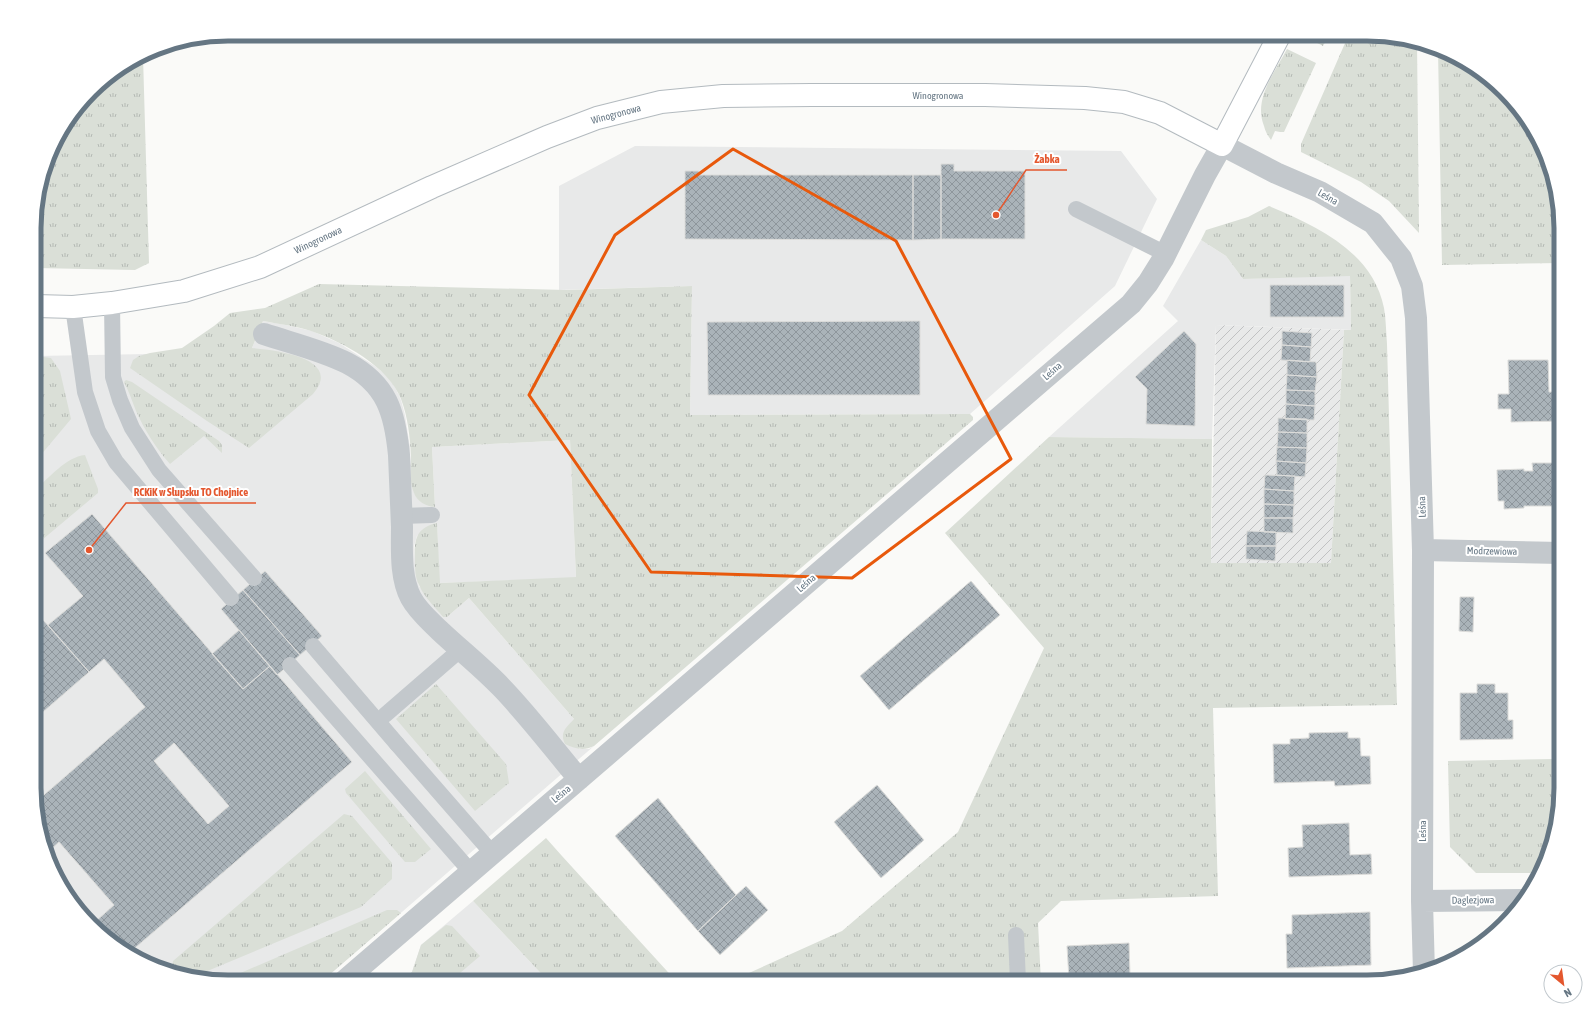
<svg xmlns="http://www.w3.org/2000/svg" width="1595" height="1016" viewBox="0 0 1595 1016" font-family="'Asap Condensed',sans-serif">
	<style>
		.built { fill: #e8e9e9 }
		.industrial { fill: url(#industrial-furrows) }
		.grass { fill: url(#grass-tufts) }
		.building { fill: url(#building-cross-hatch); stroke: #dcdcda; fill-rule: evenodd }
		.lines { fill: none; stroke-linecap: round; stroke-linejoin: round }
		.secondary-casing { stroke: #b3babf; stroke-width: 24 }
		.lane { stroke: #c3c8cc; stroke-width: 16 }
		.street { stroke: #c3c8cc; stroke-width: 22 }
		.secondary { stroke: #fff; stroke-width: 22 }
		.lane-bridge { stroke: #c3c8cc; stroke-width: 16 }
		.marked { fill: none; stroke: #e8590c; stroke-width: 3; stroke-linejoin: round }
		.labels { text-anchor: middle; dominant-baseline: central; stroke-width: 4; stroke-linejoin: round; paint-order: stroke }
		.street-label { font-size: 10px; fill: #657683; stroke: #fff }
		.rim { fill: none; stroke: #657683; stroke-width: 5 }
		.leader { fill: none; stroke: #e4572e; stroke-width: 1.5 }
		.callout-dot { fill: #e4572e; stroke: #fff; stroke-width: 1.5 }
		.callout-label { font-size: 11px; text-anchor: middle; font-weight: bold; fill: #e4572e; stroke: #fff; stroke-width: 4; stroke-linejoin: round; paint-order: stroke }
	</style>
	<defs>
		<pattern id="industrial-furrows" width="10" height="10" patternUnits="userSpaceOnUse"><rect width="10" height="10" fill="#e8e9e9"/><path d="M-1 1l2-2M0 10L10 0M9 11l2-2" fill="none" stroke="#c0c1c2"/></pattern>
		<pattern id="grass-tufts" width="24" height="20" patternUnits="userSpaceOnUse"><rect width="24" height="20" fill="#dadfd7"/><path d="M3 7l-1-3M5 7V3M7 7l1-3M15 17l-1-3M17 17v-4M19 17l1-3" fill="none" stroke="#b4b9b4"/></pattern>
		<pattern id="building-cross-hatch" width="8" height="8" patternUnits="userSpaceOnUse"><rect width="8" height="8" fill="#aab3b9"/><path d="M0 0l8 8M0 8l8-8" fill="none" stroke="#8e969c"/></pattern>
	</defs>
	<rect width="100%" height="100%" fill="#fafaf8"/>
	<path class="built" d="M 635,146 L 1121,151 L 1157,199 L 1115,286 L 970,414 L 690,415 L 692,286 L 559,290 L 559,186 Z
		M 1201,240 L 1226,256 L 1243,279 L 1350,275 L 1351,330 L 1216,325 L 1212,439 L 1049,437 L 1178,321 L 1163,306 Z
		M 263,321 L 286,325 L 312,331 L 339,343 L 375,366 L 387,376 L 395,387 L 401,400 L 405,415 L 410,447 L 412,487 L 416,497 L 420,501 L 435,507 L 432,447 L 570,440 L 576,578 L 439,583 L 437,523 L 417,536 L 414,546 L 416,573 L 419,586 L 443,617 L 447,617 L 469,598 L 574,719 L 579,749 L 589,749 L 594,746 L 321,982 L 228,982 L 177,975 L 120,949 L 60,885 L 36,813 L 36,356 L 148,354 L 252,348 Z
		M 473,901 L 549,982 L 400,982 L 412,972 L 421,945 Z"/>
	<path class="industrial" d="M 1216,325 L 1344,330 L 1331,563 L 1211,563 Z"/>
	<path class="grass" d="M 1300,34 L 1329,34 L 1323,46 Z
		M 1349,34 L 1367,34 L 1417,41 L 1419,233 L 1389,201 L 1361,182 L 1301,152 L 1301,144 Z
		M 1287,49 L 1316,63 L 1284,132 L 1280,132 L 1275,131 L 1271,140 C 1268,136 1265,131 1264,126 C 1253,99 1275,72 1287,49 Z
		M 1438,50 L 1475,67 L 1504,91 L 1535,131 L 1561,215 L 1561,263 L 1442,265 Z
		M 143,56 L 149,263 L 135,270 L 36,268 L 36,203 L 54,142 L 100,82 Z
		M 1269,206 C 1317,226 1373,252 1384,308 C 1386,319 1386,332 1387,344 L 1397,705 L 1213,708 L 1218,896 L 1061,901 L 1038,923 L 1041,982 L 729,982 L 842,931 L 958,832 L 1044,648 L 945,533 L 1049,437 L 1212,439 L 1211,563 L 1331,563 L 1344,330 L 1351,330 L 1350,276 L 1243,279 L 1226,256 L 1201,240 L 1206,230 L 1248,217 Z
		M 319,284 L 566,290 L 692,286 L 690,415 L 970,414 L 973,417 L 973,420 L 594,746 C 584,751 575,749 565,744 C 559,732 567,727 574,719 L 469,598 L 447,617 L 443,617 C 435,607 424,597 419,585 C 415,577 415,569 415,560 C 414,541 415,528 437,523 L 440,583 L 576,577 L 570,440 L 432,447 L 435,507 C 426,506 417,502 414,493 C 409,483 411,468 411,456 C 410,438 408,417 401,399 C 388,366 343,342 311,331 C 296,326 279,324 263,321 L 252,348 C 275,350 344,358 313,394 L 249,448 L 207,421 L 130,368 L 133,360 L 139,356 L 150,353 L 182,348 L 214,326 L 230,313 L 265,308 Z
		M 36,356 L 51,358 L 60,371 L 71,419 L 40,456 L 36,451 Z
		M 126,380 L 132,382 L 219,441 L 222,445 L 222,453 L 204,436 L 170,464 C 156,448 145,431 136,411 C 132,401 129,391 124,382 Z
		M 85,455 L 98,489 L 98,493 L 36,545 L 36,489 C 49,478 66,457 85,455 Z
		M 436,684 L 506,764 L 509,783 L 475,811 L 396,719 Z
		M 1554,759 L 1554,834 L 1551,850 L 1540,873 L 1476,873 L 1450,847 L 1448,761 Z
		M 365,771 L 431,849 L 415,862 L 405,862 L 346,793 L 345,789 Z
		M 344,814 L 352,816 L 392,863 L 392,879 L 361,907 L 193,977 L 177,975 L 171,973 L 173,961 Z
		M 546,838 L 562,856 L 677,982 L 549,982 L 473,901 Z
		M 387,910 L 397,910 L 401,913 L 321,982 L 222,981 Z
		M 446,925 L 452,926 L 480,956 L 460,973 L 467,982 L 400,982 L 412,972 L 421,945 Z"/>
	<path class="building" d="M 941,164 L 954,164 L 954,171 L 1025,171 L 1025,239 L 941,239 Z
		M 685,171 L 699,171 L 699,175 L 913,175 L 913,240 L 685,239 Z
		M 913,175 L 941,175 L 941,239 L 913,240 Z
		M 1270,285 L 1344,285 L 1344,317 L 1270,317 Z
		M 920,321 L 920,395 L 708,395 L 707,322 Z
		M 1184,331 L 1196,344 L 1195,426 L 1146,424 L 1147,389 L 1135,377 Z
		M 1282,331 L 1312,333 L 1311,347 L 1282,345 Z
		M 1282,345 L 1311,347 L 1310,362 L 1281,360 Z
		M 1287,360 L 1316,362 L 1317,377 L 1287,375 Z
		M 1508,360 L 1548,360 L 1549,392 L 1561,392 L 1561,421 L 1511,422 L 1511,409 L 1498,409 L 1498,394 L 1509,394 Z
		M 1287,375 L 1317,377 L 1315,391 L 1286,390 Z
		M 1286,390 L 1315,391 L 1315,406 L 1286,404 Z
		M 1286,404 L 1315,406 L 1314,420 L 1285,419 Z
		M 1278,418 L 1307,419 L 1307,433 L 1278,432 Z
		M 1278,432 L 1307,433 L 1307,448 L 1277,447 Z
		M 1277,447 L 1307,448 L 1306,463 L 1276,461 Z
		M 1276,461 L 1306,463 L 1305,477 L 1277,475 Z
		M 1532,463 L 1559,463 L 1560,506 L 1524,506 L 1524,508 L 1504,509 L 1504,501 L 1498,501 L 1497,470 L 1524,469 L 1524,471 L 1533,471 Z
		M 1265,475 L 1295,476 L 1294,491 L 1264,489 Z
		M 1264,489 L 1294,491 L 1294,505 L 1264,504 Z
		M 1264,504 L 1294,505 L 1293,518 L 1264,518 Z
		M 92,514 L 243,689 L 270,666 L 352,762 L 129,953 L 120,949 L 95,922 L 114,905 L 59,842 L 49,851 L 36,813 L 36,802 L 145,707 L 104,659 L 89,672 L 48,625 L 83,596 L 45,553 ZM 174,743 L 229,806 L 208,824 L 154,761 Z
		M 1264,518 L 1293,518 L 1293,533 L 1264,532 Z
		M 1247,531 L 1276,532 L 1276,546 L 1246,546 Z
		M 1246,546 L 1276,546 L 1275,561 L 1246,559 Z
		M 265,571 L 322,636 L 300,655 L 243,590 Z
		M 971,581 L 1000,615 L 889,710 L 860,676 Z
		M 243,590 L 300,655 L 277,675 L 221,609 Z
		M 1460,597 L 1474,597 L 1473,632 L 1459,631 Z
		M 36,612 L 89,672 L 36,718 Z
		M 239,630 L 270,666 L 243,689 L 212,654 Z
		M 1477,684 L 1495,684 L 1495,693 L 1508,693 L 1508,720 L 1513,720 L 1513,739 L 1460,740 L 1460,693 L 1477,693 Z
		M 1348,732 L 1348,738 L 1360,738 L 1361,756 L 1370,756 L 1371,784 L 1335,786 L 1334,781 L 1274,783 L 1273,744 L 1290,744 L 1290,739 L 1309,738 L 1309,733 Z
		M 877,785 L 924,840 L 881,878 L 834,822 Z
		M 658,798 L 736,895 L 698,931 L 615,836 Z
		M 1349,823 L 1350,855 L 1371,854 L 1372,874 L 1289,877 L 1288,848 L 1303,847 L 1302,825 Z
		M 746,886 L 768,910 L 720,955 L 698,931 Z
		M 1370,912 L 1371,965 L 1287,968 L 1286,934 L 1292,934 L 1292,915 Z
		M 1129,943 L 1130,976 L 1069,979 L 1067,946 Z"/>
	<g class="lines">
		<g class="secondary-casing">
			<path id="secondary" d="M 36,306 L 73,307 L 112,303 L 184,291 L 260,267 L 432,187 L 547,137 L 597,118 L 661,102 L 723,96 L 812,95 L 985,95 L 1085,98 L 1124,102 L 1160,113 L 1222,145 L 1280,34"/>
		</g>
		<path class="lane" d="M 1076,209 L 1166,254
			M 112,303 L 113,377 L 120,400 L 132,428 L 159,470 L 254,578
			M 73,307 L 85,392 L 98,431 L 116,462 L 231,598
			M 401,516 L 432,515
			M 290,665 L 471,872
			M 385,715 L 460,650
			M 397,744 L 492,853
			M 1016,935 L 1018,982"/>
		<path class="street" d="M 264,334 C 291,343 321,350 347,363 C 387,384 395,413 399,455 C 400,479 401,503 402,527 C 402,550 400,577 411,598 C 418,611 429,620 439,630 C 459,649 482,667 501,687 C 529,716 553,748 579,779
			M 1423,550 L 1561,553
			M 1422,901 L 1524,900
			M 343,982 L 1131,304 L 1148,283 L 1163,259 L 1205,175 L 1222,145 L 1276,173 L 1320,192 L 1373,223 L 1401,258 L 1412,286 L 1416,318 L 1423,550 L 1422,901 L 1424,973"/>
		<use href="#secondary" class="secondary"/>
		<path class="lane-bridge" d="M 313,646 L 397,744"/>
	</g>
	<path class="marked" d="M 733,149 L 896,241 L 1011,459 L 852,578 L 651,572 L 529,395 L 615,235 Z"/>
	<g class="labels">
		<g class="street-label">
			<text x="938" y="95">Winogronowa</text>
			<text transform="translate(616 114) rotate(-15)">Winogronowa</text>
			<text transform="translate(1328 197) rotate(29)">Leśna</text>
			<text transform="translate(318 240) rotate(-25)">Winogronowa</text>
			<text transform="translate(1052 371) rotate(-41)">Leśna</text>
			<text transform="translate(1422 507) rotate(-92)">Leśna</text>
			<text transform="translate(1492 551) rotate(1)">Modrzewiowa</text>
			<text transform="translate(806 583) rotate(-41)">Leśna</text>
			<text transform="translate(561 794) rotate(-40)">Leśna</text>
			<text transform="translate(1422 831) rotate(-90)">Leśna</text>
			<text transform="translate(1473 900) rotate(-1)">Daglezjowa</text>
		</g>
	</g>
	<path d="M0 0H1595V1016H0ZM228 41H1367A187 187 0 0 1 1554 228V788A187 187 0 0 1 1367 975H228A187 187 0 0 1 41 788V228A187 187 0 0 1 228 41Z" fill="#fff" fill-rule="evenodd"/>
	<path class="rim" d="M228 41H1367A187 187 0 0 1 1554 228V788A187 187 0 0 1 1367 975H228A187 187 0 0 1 41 788V228A187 187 0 0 1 228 41Z"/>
	<path class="leader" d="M996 215L1026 170H1067M89 550L126 503H256"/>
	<g class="callout-dot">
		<circle cx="996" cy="215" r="4"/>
		<circle cx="89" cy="550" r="4"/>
	</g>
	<g class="callout-label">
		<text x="1047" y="163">Żabka</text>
		<text x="191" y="496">RCKiK w Słupsku TO Chojnice</text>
	</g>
	<g transform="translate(1563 984) rotate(151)"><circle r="19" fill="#ffffff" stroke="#c1c8cd"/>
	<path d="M0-3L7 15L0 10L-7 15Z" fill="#e4572e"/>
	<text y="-6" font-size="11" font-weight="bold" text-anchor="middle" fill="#657683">N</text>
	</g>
</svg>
